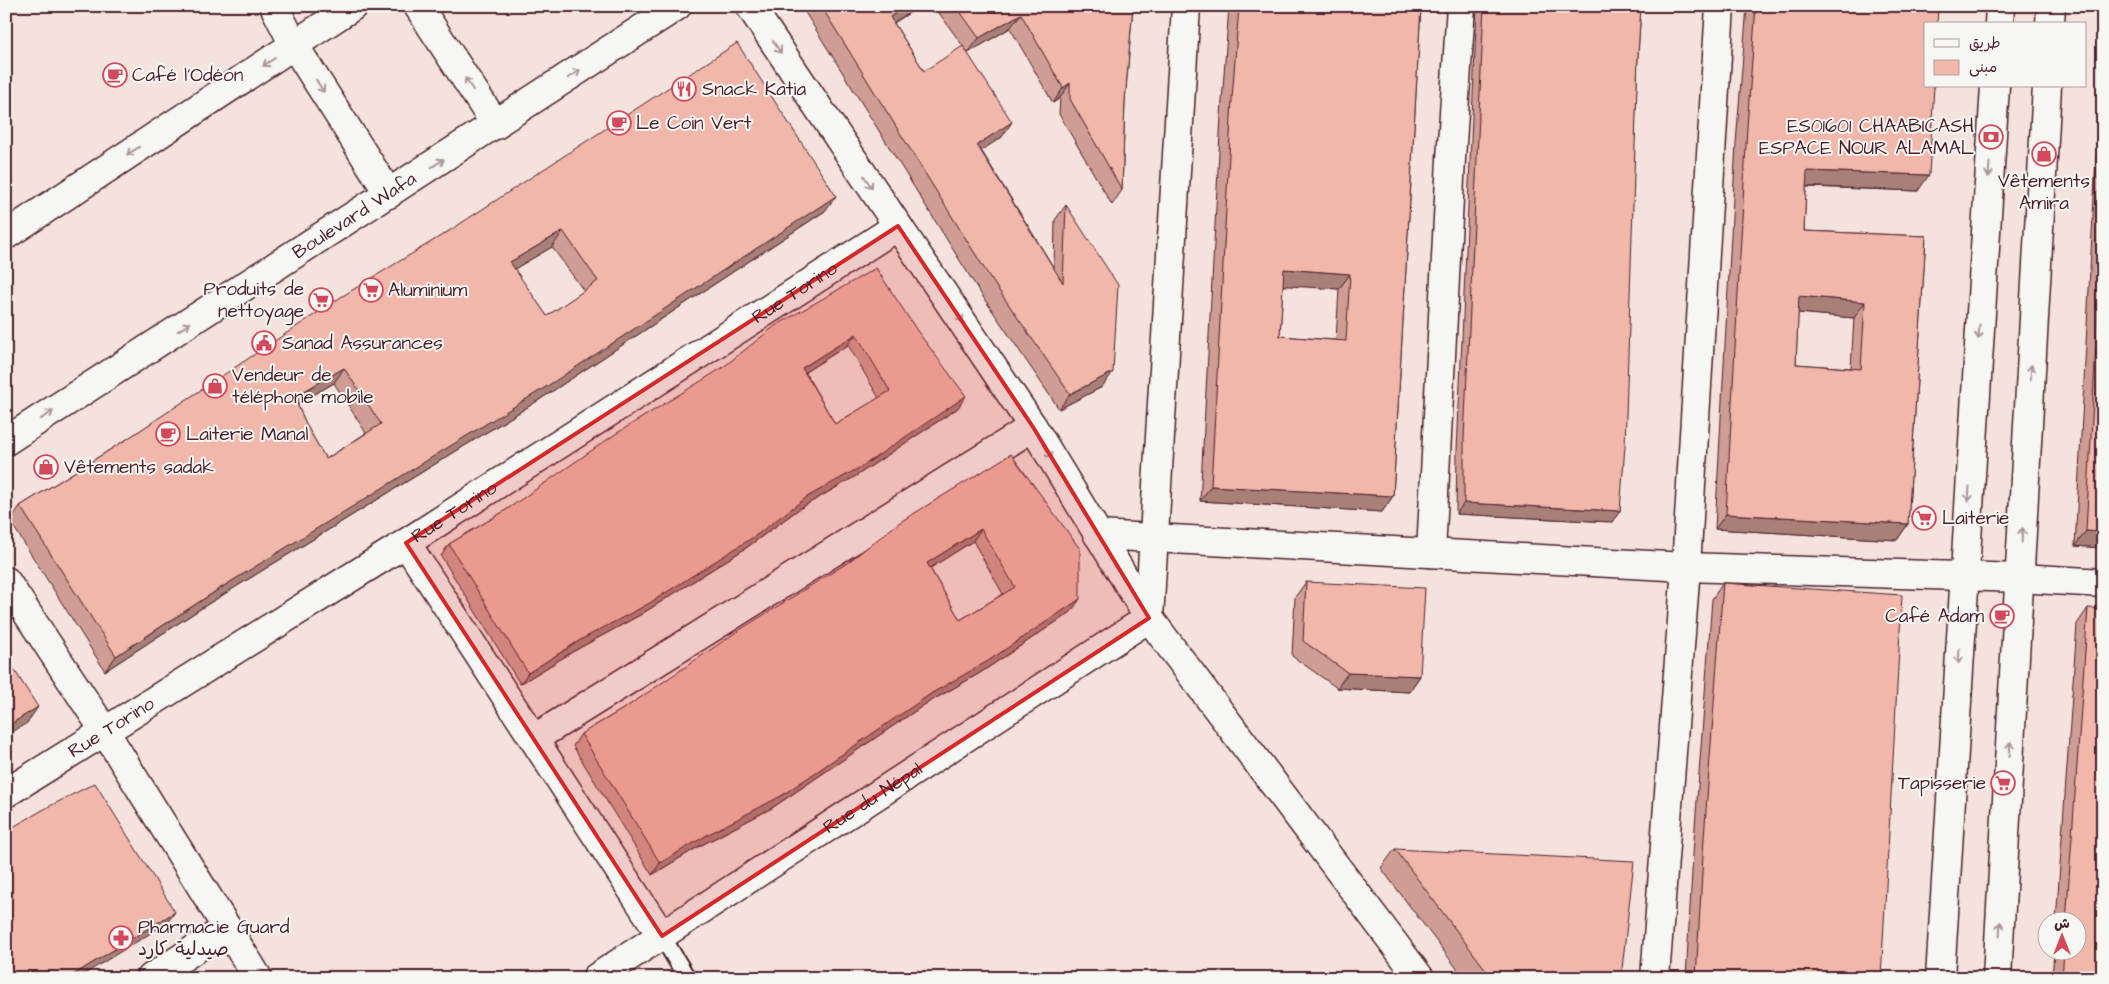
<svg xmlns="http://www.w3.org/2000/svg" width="2109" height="984" viewBox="0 0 2109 984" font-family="'Architects Daughter','Playpen Sans Arabic',sans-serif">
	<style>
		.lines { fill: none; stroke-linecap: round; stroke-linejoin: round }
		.lane-casing { stroke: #4a1f2b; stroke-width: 20 }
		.street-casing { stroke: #4a1f2b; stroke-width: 31 }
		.secondary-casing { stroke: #4a1f2b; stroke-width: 31 }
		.lane { stroke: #f6f6f2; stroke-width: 16 }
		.street { stroke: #f6f6f2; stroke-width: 28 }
		.secondary { stroke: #f6f6f2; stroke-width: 28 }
		.wall { fill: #cf9d93; stroke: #4a1f2b; fill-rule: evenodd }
		.shaded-wall { fill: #a98078; stroke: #4a1f2b }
		.building { fill: #f1b7ab; stroke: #4a1f2b; fill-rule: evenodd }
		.oneway { stroke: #a99598 }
		.marked { fill: #d62828; fill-opacity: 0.2; stroke: #d62828; stroke-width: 4; stroke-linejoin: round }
		.labels { text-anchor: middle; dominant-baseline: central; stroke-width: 4; stroke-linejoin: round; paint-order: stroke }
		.poi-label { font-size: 19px; fill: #4a1f2b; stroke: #f6f6f2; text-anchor: start }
		.street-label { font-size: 19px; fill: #4a1f2b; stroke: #f6f6f2 }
	</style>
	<rect width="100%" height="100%" fill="#f4e3dd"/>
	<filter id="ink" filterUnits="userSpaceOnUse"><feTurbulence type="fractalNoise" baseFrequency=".02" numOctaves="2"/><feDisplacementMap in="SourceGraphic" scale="10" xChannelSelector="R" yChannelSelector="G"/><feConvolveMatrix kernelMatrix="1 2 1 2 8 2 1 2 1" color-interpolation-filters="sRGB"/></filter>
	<g filter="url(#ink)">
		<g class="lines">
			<g class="lane-casing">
				<path id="lane" d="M 662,936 L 687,978"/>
			</g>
			<g class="street-casing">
				<g id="street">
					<path d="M 274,6 L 294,45 L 389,194"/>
					<path d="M 418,6 L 496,125"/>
					<path d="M 750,6 L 1033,427 L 1149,618 L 1420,978"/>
					<path d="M 1098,535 L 1686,567 L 2020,578 L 2103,583"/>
					<path d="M 406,543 L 662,936"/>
					<path d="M 1431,553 L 1451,159 L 1461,6"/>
					<path d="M 6,581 L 104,730 L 258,978"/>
					<path d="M 535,738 L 1033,427"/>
					<path id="s1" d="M 6,793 L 406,543 L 898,226"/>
					<path d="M 151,978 L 227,928"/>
					<path id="s2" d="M 596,978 L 1149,618 L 1186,6"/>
					<path d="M 1655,978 L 1686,567 L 1720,6"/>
				</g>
			</g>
			<g class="secondary-casing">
				<g id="secondary">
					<path d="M 1999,24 L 2000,6"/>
					<path d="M 2050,24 L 2051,6"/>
					<path d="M 6,235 L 353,6"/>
					<path id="s3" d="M 6,441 L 677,6"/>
					<path d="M 1940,978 L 1995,86"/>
					<path d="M 1997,978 L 2047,86"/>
				</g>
			</g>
			<use href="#lane" class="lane"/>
			<use href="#street" class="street"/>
			<use href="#secondary" class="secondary"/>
		</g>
		<path class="wall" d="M 801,6 L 920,6 L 894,23 L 924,71 L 1002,137 L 981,150 L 1054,268 L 1055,220 L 1066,205 L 1102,387 L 1059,409 L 979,291 Z
			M 934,6 L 1133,6 L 1125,101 L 1122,190 L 1112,205 L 1059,114 L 1060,98 L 1053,103 L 1010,28 L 968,53 Z
			M 1229,6 L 1421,6 L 1393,496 L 1382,512 L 1200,501 L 1221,115 ZM 1283,285 L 1339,289 L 1336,340 L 1280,336 Z
			M 1477,6 L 1641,6 L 1638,55 L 1620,511 L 1612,522 L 1456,514 L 1457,450 Z
			M 1747,6 L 1938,6 L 1918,191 L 1806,187 L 1804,231 L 1926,236 L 1908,524 L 1897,540 L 1715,529 L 1736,143 ZM 1798,313 L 1854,318 L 1851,368 L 1796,364 Z
			M 2103,65 L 2103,548 L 2075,546 L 2096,160 Z
			M 825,211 L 539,400 L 208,604 L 105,671 L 10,521 L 20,506 L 124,441 L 449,231 ZM 552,247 L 584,291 L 547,316 L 514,269 ZM 334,383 L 366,433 L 326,459 L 308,428 L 297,404 Z
			M 876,268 L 958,408 L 856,476 L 799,509 L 746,548 L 640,615 L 574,651 L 520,684 L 441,556 L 449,544 L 503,512 ZM 848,345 L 879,398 L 835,424 L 805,372 Z
			M 1011,454 L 1071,612 L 980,673 L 924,705 L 772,808 L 698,847 L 652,875 L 573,746 L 581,734 L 628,706 L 847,563 ZM 973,541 L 1003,594 L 960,620 L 930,568 Z
			M 1306,582 L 1420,676 L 1409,692 L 1337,688 L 1292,656 L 1295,597 Z
			M 1723,583 L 1881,978 L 1686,978 L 1693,854 L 1712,599 Z
			M 2088,608 L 2103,978 L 2052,978 L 2054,952 L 2076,952 L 2076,922 L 2056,922 L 2077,624 Z
			M 1395,849 L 1621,978 L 1464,978 L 1381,868 Z"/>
		<path class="shaded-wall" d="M 906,6 L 920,6 L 880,31 L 890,17 Z
			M 1021,14 L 1010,28 L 968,53 L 979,38 Z
			M 1070,83 L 1060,98 L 1053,103 L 1063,88 Z
			M 1012,122 L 1002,137 L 967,160 L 977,145 Z
			M 1807,171 L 1929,175 L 1918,191 L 1796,186 Z
			M 836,196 L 825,211 L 539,400 L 208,604 L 105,671 L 116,656 L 219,589 Z
			M 563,231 L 552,247 L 499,278 L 510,262 Z
			M 1284,269 L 1350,274 L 1339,289 L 1273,285 Z
			M 1799,296 L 1865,302 L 1854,318 L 1788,312 Z
			M 856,334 L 848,345 L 794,379 L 802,368 Z
			M 344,368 L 334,383 L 284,412 L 294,397 Z
			M 1113,372 L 1102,387 L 1059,409 L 1070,394 Z
			M 966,396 L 958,408 L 856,476 L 799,509 L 746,548 L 640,615 L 574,651 L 520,684 L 528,673 L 807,497 Z
			M 1211,486 L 1393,496 L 1382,512 L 1200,501 Z
			M 1464,503 L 1620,511 L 1612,522 L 1456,514 Z
			M 1726,514 L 1908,524 L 1897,540 L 1715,529 Z
			M 981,529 L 973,541 L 918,576 L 927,563 Z
			M 2086,531 L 2103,532 L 2103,548 L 2075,546 Z
			M 1080,599 L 1071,612 L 980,673 L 924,705 L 772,808 L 698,847 L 652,875 L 660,863 L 932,693 Z
			M 1348,673 L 1420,676 L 1409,692 L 1337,688 Z
			M 38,707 L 27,723 L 6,736 L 6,727 Z
			M 175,912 L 167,923 L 78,978 L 68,978 Z"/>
		<path class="building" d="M 821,6 L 906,6 L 890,17 L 924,71 L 963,46 L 1012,122 L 977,145 L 1063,283 L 1066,205 L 1118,285 L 1113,372 L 1070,394 L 989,276 Z
			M 956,6 L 1133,6 L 1125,101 L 1122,190 L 1070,99 L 1070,83 L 1063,88 L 1021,14 L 979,38 Z
			M 1239,6 L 1421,6 L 1393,496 L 1211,486 L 1232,99 ZM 1284,269 L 1350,274 L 1346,341 L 1280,336 Z
			M 1484,6 L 1641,6 L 1638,55 L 1625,446 L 1620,511 L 1464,503 L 1464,439 Z
			M 1756,6 L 1938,6 L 1937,24 L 1925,24 L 1925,86 L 1934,86 L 1929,175 L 1807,171 L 1804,231 L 1926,236 L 1908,524 L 1726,514 L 1747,127 ZM 1799,296 L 1865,302 L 1861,369 L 1796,364 Z
			M 737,43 L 836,196 L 549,385 L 219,589 L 116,656 L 20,506 L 124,441 L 341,297 L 449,231 ZM 563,231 L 598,281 L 547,316 L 510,262 ZM 344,368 L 381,424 L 326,459 L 308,428 L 294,397 Z
			M 2103,214 L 2103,532 L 2086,531 Z
			M 876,268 L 918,332 L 966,396 L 864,465 L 807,497 L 755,536 L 648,604 L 582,639 L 528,673 L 449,544 L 503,512 L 614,435 L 722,368 L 775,326 ZM 856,334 L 890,391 L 835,424 L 802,368 Z
			M 1011,454 L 1080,549 L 1080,599 L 988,661 L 932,693 L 781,796 L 707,835 L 660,863 L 581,734 L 628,706 L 738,631 L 847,563 L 900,522 ZM 981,529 L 1015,587 L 960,620 L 927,563 Z
			M 1306,582 L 1425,588 L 1420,676 L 1348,673 L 1303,641 Z
			M 1723,583 L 1902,595 L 1881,978 L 1696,978 L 1704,838 Z
			M 2088,608 L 2103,609 L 2103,978 L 2062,978 L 2064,952 L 2076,952 L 2076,922 L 2066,922 Z
			M 6,657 L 38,707 L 6,727 Z
			M 95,783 L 175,912 L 68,978 L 6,978 L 6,831 L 48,807 Z
			M 1395,849 L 1634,861 L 1621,978 L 1492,978 Z"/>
		<defs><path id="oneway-shaft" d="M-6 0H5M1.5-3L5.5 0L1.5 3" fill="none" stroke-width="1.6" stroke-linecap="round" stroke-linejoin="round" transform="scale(1.25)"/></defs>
		<g class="oneway">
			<use href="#oneway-shaft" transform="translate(777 47) rotate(56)"/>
			<use href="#oneway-shaft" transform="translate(269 62) rotate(147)"/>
			<use href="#oneway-shaft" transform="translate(574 74) rotate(-33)"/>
			<use href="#oneway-shaft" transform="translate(469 84) rotate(-123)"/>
			<use href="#oneway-shaft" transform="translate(320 86) rotate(58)"/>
			<use href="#oneway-shaft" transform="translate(133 151) rotate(147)"/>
			<use href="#oneway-shaft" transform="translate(438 163) rotate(-33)"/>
			<use href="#oneway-shaft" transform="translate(1989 170) rotate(94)"/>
			<use href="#oneway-shaft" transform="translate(868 182) rotate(56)"/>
			<use href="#oneway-shaft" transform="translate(959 316) rotate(56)"/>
			<use href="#oneway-shaft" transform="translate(184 327) rotate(-33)"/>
			<use href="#oneway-shaft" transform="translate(1979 332) rotate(94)"/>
			<use href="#oneway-shaft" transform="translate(2031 372) rotate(-87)"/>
			<use href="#oneway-shaft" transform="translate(47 415) rotate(-33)"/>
			<use href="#oneway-shaft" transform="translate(1048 452) rotate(59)"/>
			<use href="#oneway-shaft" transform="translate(1969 494) rotate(94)"/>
			<use href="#oneway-shaft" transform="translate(2022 535) rotate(-87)"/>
			<use href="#oneway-shaft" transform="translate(1959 656) rotate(93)"/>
			<use href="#oneway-shaft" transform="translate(2010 749) rotate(-87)"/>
			<use href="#oneway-shaft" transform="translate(2000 929) rotate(-87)"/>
		</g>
	</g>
	<path class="marked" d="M 898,226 L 1033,427 L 1149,618 L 662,936 L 406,543 Z"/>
	<defs>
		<g id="cafe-ring" transform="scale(1.25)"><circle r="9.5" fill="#f6f6f2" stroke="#d1495b" stroke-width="1.5"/><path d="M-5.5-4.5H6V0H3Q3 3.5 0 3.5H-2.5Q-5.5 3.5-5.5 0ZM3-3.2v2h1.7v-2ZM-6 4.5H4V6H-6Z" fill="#d1495b"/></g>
		<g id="restaurant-ring" transform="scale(1.25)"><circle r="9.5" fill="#f6f6f2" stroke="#d1495b" stroke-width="1.5"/><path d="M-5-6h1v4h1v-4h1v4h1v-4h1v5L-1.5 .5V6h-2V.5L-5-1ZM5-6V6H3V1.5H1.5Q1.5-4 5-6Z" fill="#d1495b"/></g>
		<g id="bank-ring" transform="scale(1.25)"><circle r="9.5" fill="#f6f6f2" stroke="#d1495b" stroke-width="1.5"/><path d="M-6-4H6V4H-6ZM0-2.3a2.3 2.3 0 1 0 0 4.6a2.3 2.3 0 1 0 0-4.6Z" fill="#d1495b"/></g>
		<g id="shop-ring" transform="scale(1.25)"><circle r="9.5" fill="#f6f6f2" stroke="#d1495b" stroke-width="1.5"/><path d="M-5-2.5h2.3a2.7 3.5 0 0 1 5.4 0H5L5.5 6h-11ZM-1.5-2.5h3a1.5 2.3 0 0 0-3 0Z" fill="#d1495b"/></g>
		<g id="supermarket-ring" transform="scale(1.25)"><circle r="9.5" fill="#f6f6f2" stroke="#d1495b" stroke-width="1.5"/><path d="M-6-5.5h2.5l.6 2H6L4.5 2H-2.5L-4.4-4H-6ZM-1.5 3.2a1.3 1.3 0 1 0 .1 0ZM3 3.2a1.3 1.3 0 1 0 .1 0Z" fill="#d1495b"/></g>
		<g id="civic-ring" transform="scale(1.25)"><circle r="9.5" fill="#f6f6f2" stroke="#d1495b" stroke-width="1.5"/><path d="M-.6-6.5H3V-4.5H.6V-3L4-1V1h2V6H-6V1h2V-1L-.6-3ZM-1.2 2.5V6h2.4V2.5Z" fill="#d1495b"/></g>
		<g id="pharmacy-ring" transform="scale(1.25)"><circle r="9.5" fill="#f6f6f2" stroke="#d1495b" stroke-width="1.5"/><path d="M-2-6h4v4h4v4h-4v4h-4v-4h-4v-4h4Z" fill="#d1495b"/></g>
	</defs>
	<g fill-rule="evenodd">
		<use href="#cafe-ring" x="115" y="75"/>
		<use href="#restaurant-ring" x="684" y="89"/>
		<use href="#cafe-ring" x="619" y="123"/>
		<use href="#bank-ring" x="1991" y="137"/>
		<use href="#shop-ring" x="2044" y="154"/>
		<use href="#supermarket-ring" x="371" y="290"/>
		<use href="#supermarket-ring" x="321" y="300"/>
		<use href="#civic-ring" x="264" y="343"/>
		<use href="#shop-ring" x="215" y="386"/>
		<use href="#cafe-ring" x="168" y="434"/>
		<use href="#shop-ring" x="46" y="467"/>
		<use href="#supermarket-ring" x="1924" y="518"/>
		<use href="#cafe-ring" x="2002" y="616"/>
		<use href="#supermarket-ring" x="2003" y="783"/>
		<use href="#pharmacy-ring" x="121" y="938"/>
	</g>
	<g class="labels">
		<g class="poi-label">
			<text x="132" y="75">Café l'Odéon</text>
			<text x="702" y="89">Snack Katia</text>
			<text x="636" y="123">Le Coin Vert</text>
			<text x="1974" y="126" text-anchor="end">ES01601 CHAABICASH<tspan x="1974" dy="22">ESPACE NOUR ALAMAL</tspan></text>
			<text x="2044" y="181" text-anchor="middle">Vêtements<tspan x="2044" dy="22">Amira</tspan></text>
			<text x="304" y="289" text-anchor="end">Produits de<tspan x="304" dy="22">nettoyage</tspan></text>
			<text x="388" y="290">Aluminium</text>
			<text x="282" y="343">Sanad Assurances</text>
			<text x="232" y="375">Vendeur de<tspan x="232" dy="22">téléphone mobile</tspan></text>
			<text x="186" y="434">Laiterie Manal</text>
			<text x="64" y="467">Vêtements sadak</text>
			<text x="1942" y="518">Laiterie</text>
			<text x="1984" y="616" text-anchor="end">Café Adam</text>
			<text x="1986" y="783" text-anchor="end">Tapisserie</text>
			<text x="138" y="927">Pharmacie Guard<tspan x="138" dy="22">صيدلية كارد</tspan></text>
		</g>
		<g class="street-label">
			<text stroke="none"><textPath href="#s3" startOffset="415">Boulevard Wafa</textPath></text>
			<text stroke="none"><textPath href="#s1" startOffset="934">Rue Torino</textPath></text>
			<text stroke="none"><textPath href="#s1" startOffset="529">Rue Torino</textPath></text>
			<text stroke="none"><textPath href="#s1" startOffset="124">Rue Torino</textPath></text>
			<text stroke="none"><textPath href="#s2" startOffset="330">Rue du Népal</textPath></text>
		</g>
	</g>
	<rect width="2109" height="984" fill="none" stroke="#f6f6f2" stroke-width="25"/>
	<rect x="12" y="12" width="2084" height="959" fill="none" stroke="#4a1f2b" stroke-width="2" filter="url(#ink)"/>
	<rect x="1924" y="22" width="162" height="65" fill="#f6f6f2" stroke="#b1a0a2"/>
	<rect x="1934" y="39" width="25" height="8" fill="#f6f6f2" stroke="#b1a0a2"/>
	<text x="1969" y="48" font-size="15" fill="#4a1f2b">طريق</text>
	<rect x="1934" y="60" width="25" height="15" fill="#f1b7ab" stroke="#b1a0a2"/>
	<text x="1969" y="72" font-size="15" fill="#4a1f2b">مبنى</text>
	<g transform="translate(2062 936)"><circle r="24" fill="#f6f6f2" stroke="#b1a0a2"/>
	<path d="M0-4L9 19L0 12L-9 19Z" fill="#d1495b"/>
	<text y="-8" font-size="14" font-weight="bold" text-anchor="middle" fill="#4a1f2b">ش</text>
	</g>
</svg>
